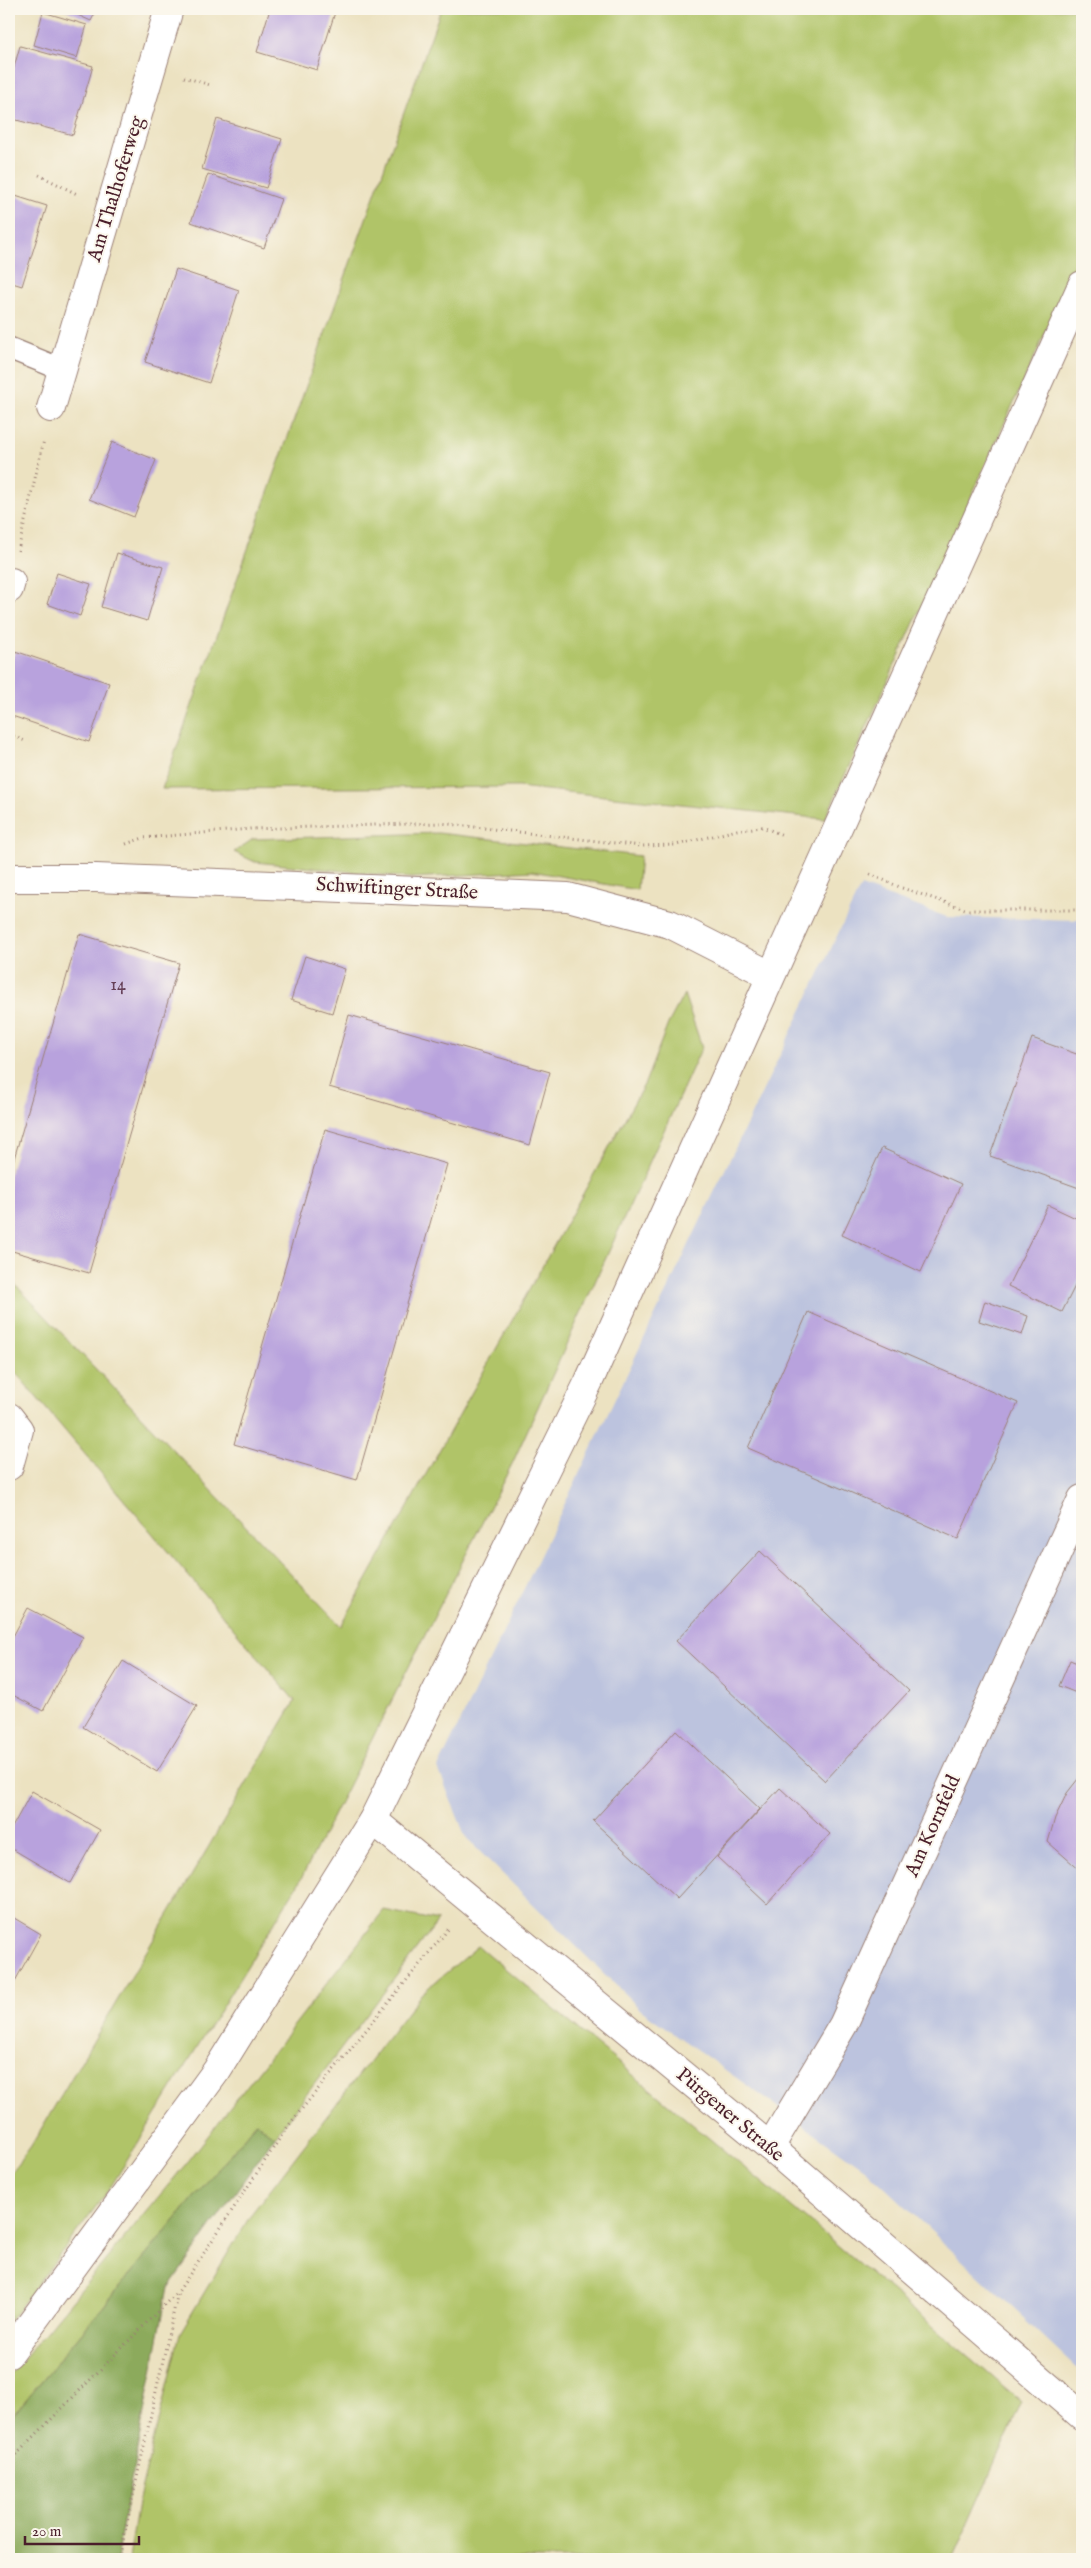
<svg xmlns="http://www.w3.org/2000/svg" width="1091" height="2568" viewBox="0 0 1091 2568" font-family="'IM FELL English',serif">
	<style>
		.industrial { fill: #bcc3de }
		.green { fill: #b0c468; stroke: #7d724a }
		.forest { fill: #8caa5c; stroke: #6b6444 }
		.building { fill: #b8a2dd }
		.lines { fill: none; stroke-linecap: round; stroke-linejoin: round }
		.service-casing { stroke: #9b8076; stroke-width: 24 }
		.minor-casing { stroke: #9b8076; stroke-width: 30 }
		.tertiary-casing { stroke: #9b8076; stroke-width: 30 }
		.secondary-casing { stroke: #9b8076; stroke-width: 30 }
		.path { stroke: #9b8076; stroke-width: 3; stroke-dasharray: 1 4; stroke-linecap: butt }
		.service { stroke: #fff; stroke-width: 21 }
		.minor { stroke: #fff; stroke-width: 28 }
		.tertiary { stroke: #fff; stroke-width: 28 }
		.secondary { stroke: #fff; stroke-width: 28 }
		.labels { text-anchor: middle; dominant-baseline: central; stroke-width: 4; stroke-linejoin: round; paint-order: stroke }
		.number-label { font-size: 18px; fill: #664058 }
		.street-label { font-size: 20px; fill: #4a1f2b; stroke: #fbf7ec }
	</style>
	<rect width="100%" height="100%" fill="#fbf7ec"/>
	<filter id="ink" filterUnits="userSpaceOnUse"><feTurbulence type="fractalNoise" baseFrequency=".02" numOctaves="2"/><feDisplacementMap in="SourceGraphic" scale="10" xChannelSelector="R" yChannelSelector="G"/><feConvolveMatrix kernelMatrix="1 2 1 2 8 2 1 2 1" color-interpolation-filters="sRGB"/></filter>
	<filter id="wash" filterUnits="userSpaceOnUse"><feTurbulence type="fractalNoise" baseFrequency=".0096" numOctaves="4" result="noise"/><feDisplacementMap in="SourceGraphic" scale="20" xChannelSelector="R" yChannelSelector="G"/><feGaussianBlur stdDeviation="1.12" result="paint"/><feColorMatrix in="noise" values="0 0 0 0 0 0 0 0 0 0 0 0 0 0 0 0 0 1.4 0 .05"/><feComposite in="paint" operator="in"/></filter>
	<g filter="url(#wash)">
		<rect width="100%" height="100%" fill="#ece2c1"/>
		<path class="industrial" d="M 861,886 L 947,917 L 1082,920 L 1082,2373 L 866,2170 L 641,2010 L 466,1838 L 438,1768 Z"/>
		<path class="green" d="M 441,9 L 1082,9 L 1082,252 L 825,819 L 518,787 L 162,789 Z
			M 438,833 L 640,856 L 637,890 L 532,871 L 411,878 L 255,862 L 234,852 L 253,839 Z
			M 684,994 L 702,1047 L 513,1462 L 300,1881 L 110,2188 L 9,2322 L 9,2176 L 31,2146 L 295,1701 L 9,1365 L 9,1278 L 341,1626 L 645,1083 L 668,1024 Z
			M 384,1910 L 438,1921 L 275,2136 L 256,2123 L 9,2420 L 9,2376 L 190,2159 Z
			M 478,1946 L 823,2233 L 1022,2402 L 952,2559 L 129,2559 L 138,2503 L 180,2333 L 252,2213 L 422,1993 Z"/>
		<path class="forest" d="M 256,2123 L 275,2136 L 168,2288 L 116,2559 L 9,2559 L 9,2420 Z"/>
		<g id="blocks">
			<path class="building" d="M 64,9 L 97,9 L 91,21 Z
				M 270,9 L 336,9 L 317,70 L 257,52 Z
				M 43,12 L 87,25 L 77,58 L 34,45 Z
				M 20,46 L 93,66 L 73,135 L 9,118 L 9,85 Z
				M 217,119 L 282,139 L 266,188 L 202,169 Z
				M 208,174 L 281,199 L 264,248 L 191,222 Z
				M 9,194 L 47,206 L 22,286 L 9,282 Z
				M 176,269 L 239,290 L 209,383 L 145,362 Z
				M 112,442 L 156,460 L 134,517 L 89,499 Z
				M 117,553 L 163,567 L 147,621 L 101,607 Z
				M 57,573 L 91,584 L 80,616 L 47,604 Z
				M 15,651 L 109,683 L 89,742 L 9,715 L 9,668 Z
				M 79,934 L 179,963 L 89,1273 L 9,1250 L 9,1176 Z
				M 305,956 L 345,969 L 332,1013 L 291,1000 Z
				M 349,1015 L 550,1072 L 530,1145 L 329,1087 Z
				M 1032,1038 L 1082,1056 L 1082,1189 L 990,1156 Z
				M 325,1129 L 447,1164 L 357,1480 L 234,1444 Z
				M 882,1148 L 961,1184 L 921,1272 L 842,1235 Z
				M 1048,1205 L 1082,1221 L 1082,1272 L 1062,1312 L 1008,1286 Z
				M 985,1301 L 1028,1316 L 1022,1335 L 979,1321 Z
				M 808,1312 L 1018,1403 L 958,1539 L 748,1448 Z
				M 760,1551 L 909,1691 L 825,1781 L 676,1641 Z
				M 28,1608 L 83,1637 L 43,1711 L 9,1693 L 9,1644 Z
				M 1070,1660 L 1082,1665 L 1082,1685 L 1079,1694 L 1059,1686 Z
				M 123,1661 L 197,1706 L 157,1772 L 83,1727 Z
				M 676,1730 L 760,1809 L 677,1899 L 593,1821 Z
				M 1082,1774 L 1082,1872 L 1048,1842 L 1055,1818 L 1067,1793 Z
				M 780,1788 L 830,1834 L 767,1904 L 717,1857 Z
				M 32,1791 L 100,1830 L 70,1883 L 9,1847 L 9,1833 Z
				M 9,1915 L 41,1934 L 9,1992 Z"/>
		</g>
	</g>
	<g filter="url(#ink)">
		<use href="#blocks" fill-opacity="0" stroke="#9b8076" stroke-width="1"/>
		<g class="lines">
			<g class="service-casing">
				<path id="service" d="M 9,348 L 63,370"/>
			</g>
			<g class="minor-casing">
				<path id="minor" d="M 51,408 L 169,9
					M 9,589 L 11,582
					M 9,1417 L 19,1430 L 9,1466
					M 770,2147 L 843,2025 L 1082,1499"/>
			</g>
			<g class="tertiary-casing">
				<path id="tertiary" d="M 9,878 L 96,878 L 568,897 L 670,924 L 770,975
					M 373,1820 L 770,2147 L 1082,2416"/>
			</g>
			<g class="secondary-casing">
				<path id="secondary" d="M 9,2354 L 217,2070 L 373,1820 L 589,1381 L 1082,285"/>
			</g>
			<path class="path" d="M 184,77 L 210,85
				M 39,175 L 79,195
				M 18,551 L 44,440
				M 9,734 L 25,741
				M 126,844 L 143,838 L 251,829 L 440,823 L 641,846 L 676,845 L 737,830 L 762,827 L 783,835
				M 870,874 L 902,888 L 968,910 L 1082,910
				M 9,2462 L 177,2292
				M 119,2559 L 178,2292 L 288,2126 L 450,1927"/>
			<use href="#service" class="service"/>
			<use href="#minor" class="minor"/>
			<use href="#tertiary" class="tertiary"/>
			<use href="#secondary" class="secondary"/>
		</g>
	</g>
	<g class="labels">
		<g class="number-label">
			<text x="118" y="985">14</text>
		</g>
		<g class="street-label">
			<text transform="translate(116 189) rotate(-73)">Am Thalhoferweg</text>
			<text transform="translate(397 889) rotate(3)">Schwiftinger Straße</text>
			<text transform="translate(933 1826) rotate(-66)">Am Kornfeld</text>
			<text transform="translate(730 2115) rotate(40)">Pürgener Straße</text>
		</g>
	</g>
	<rect width="1091" height="2568" fill="none" stroke="#fbf7ec" stroke-width="30"/>
	<path d="M25 2536v8h114v-8" fill="none" stroke="#4a1f2b" stroke-width="2.5"/>
	<text x="32" y="2536" font-size="15" fill="#4a1f2b" stroke="#fbf7ec" stroke-width="4" paint-order="stroke">20 m</text>
</svg>
